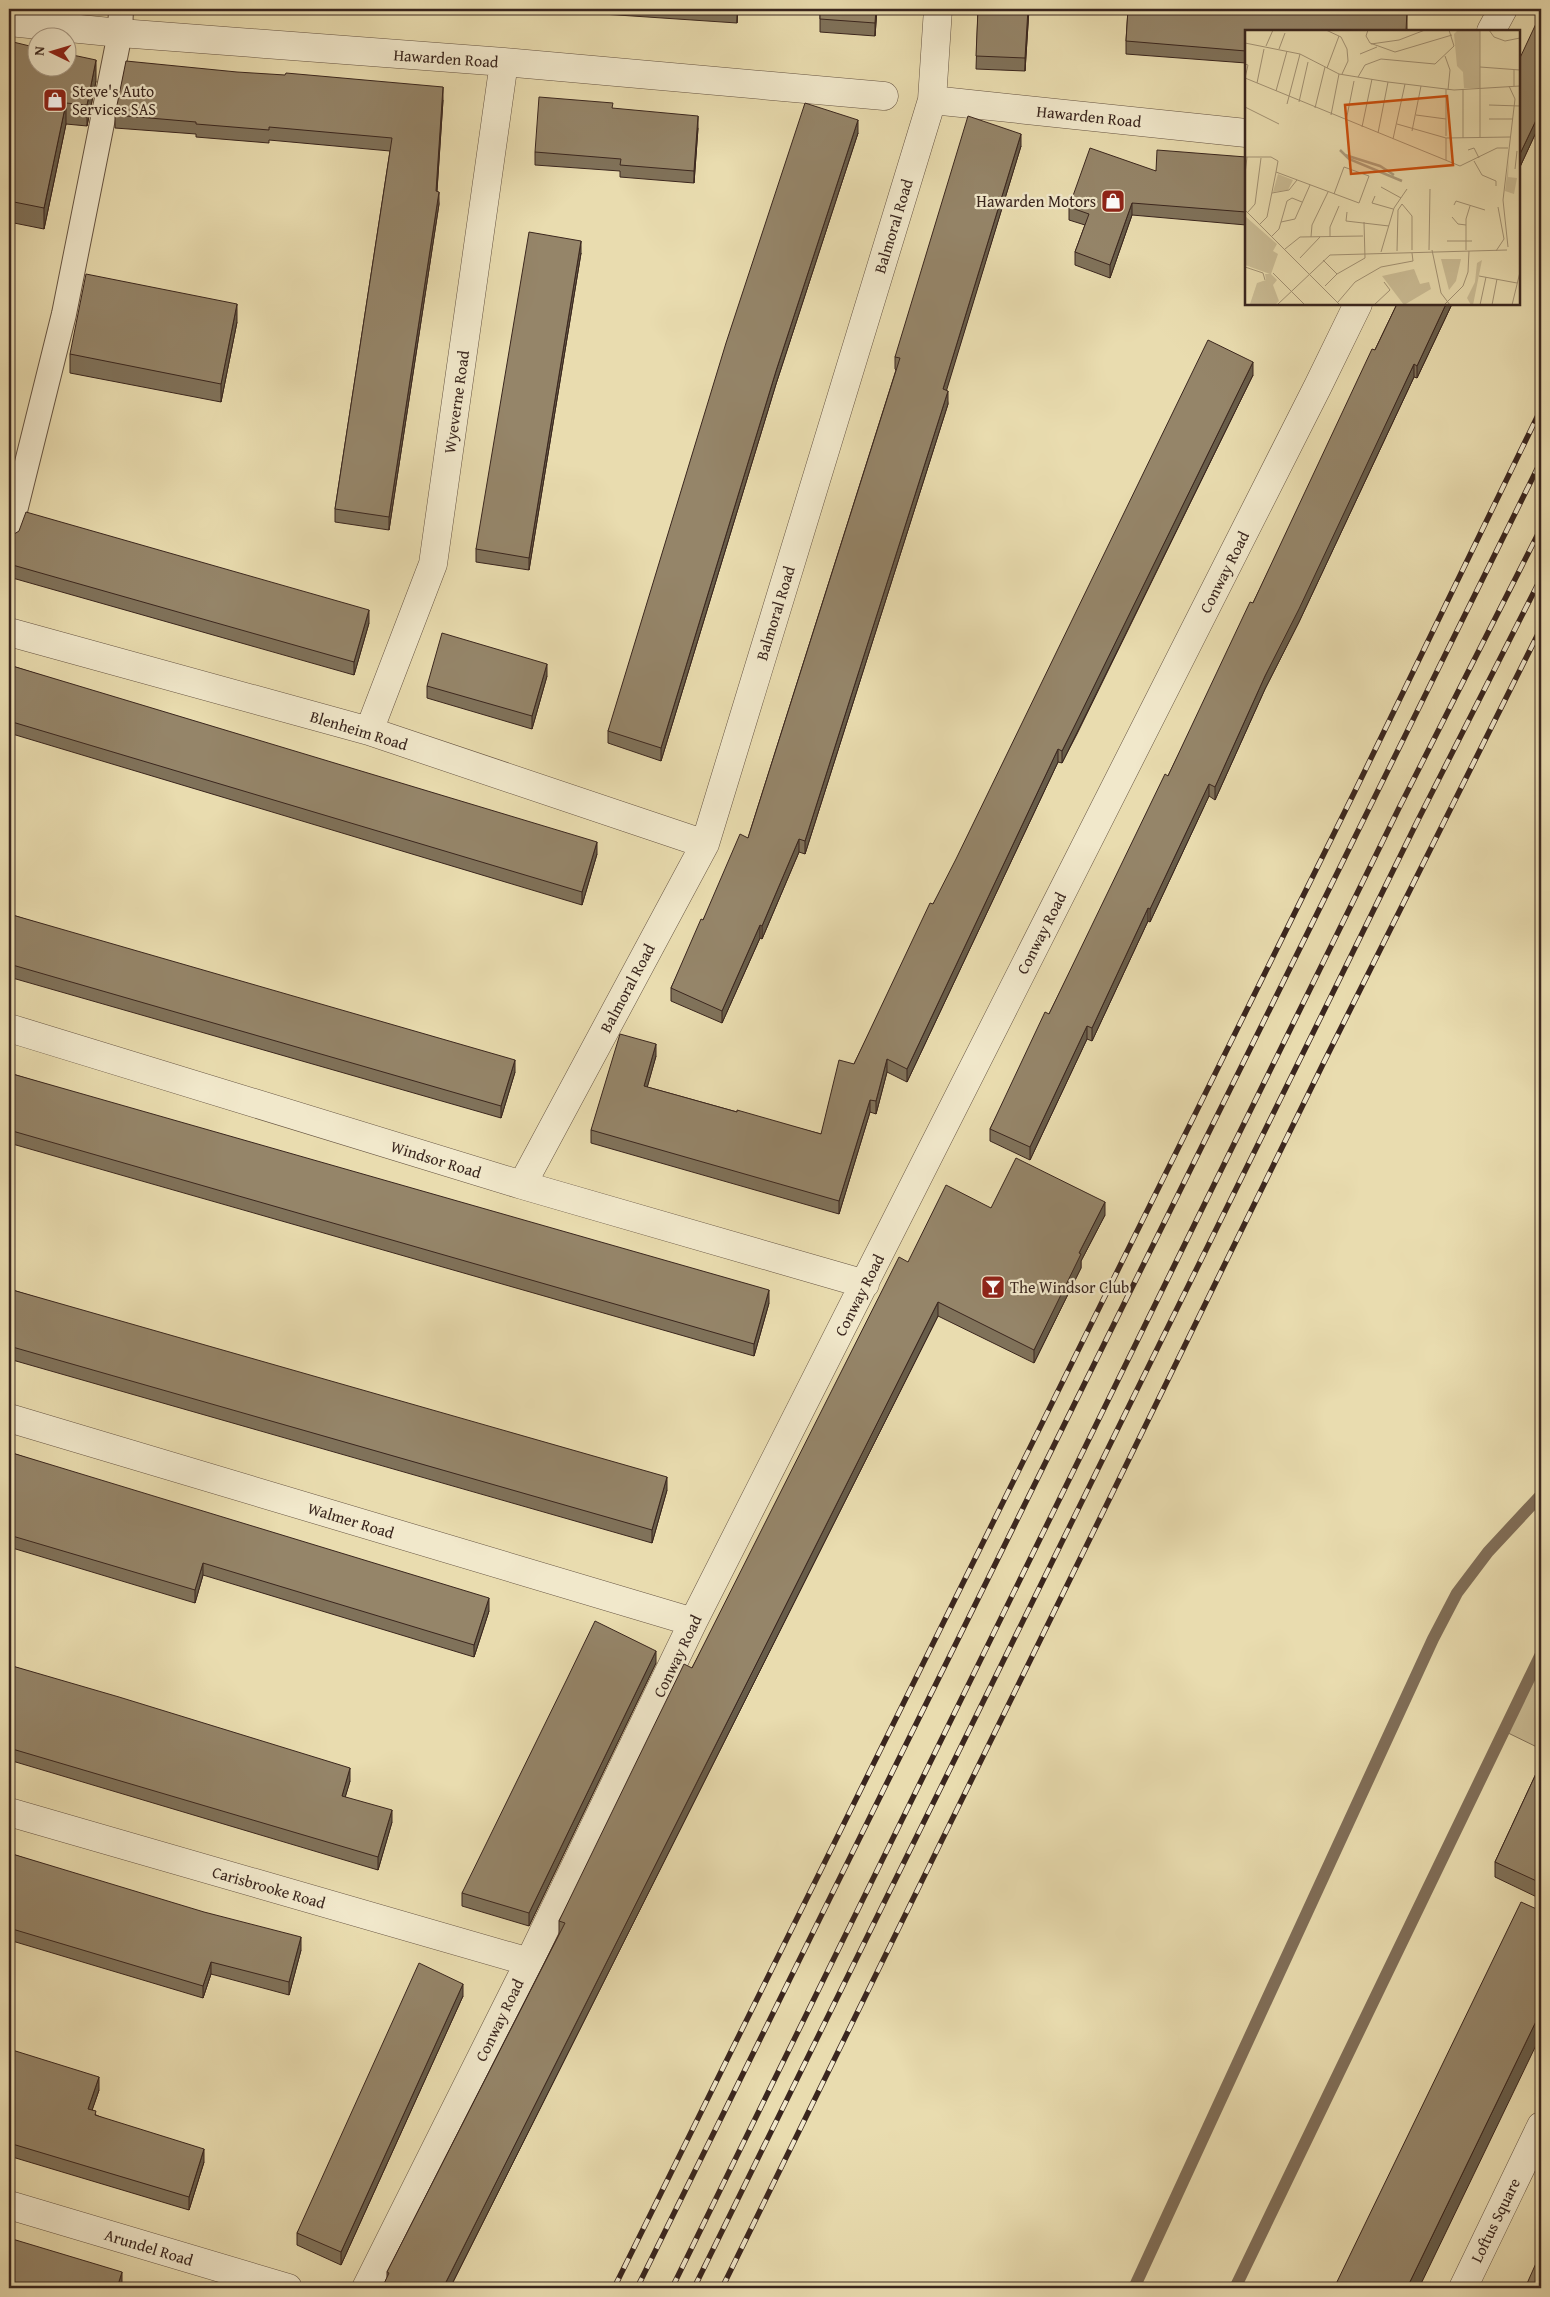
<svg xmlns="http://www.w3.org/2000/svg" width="1550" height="2297" viewBox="0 0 1550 2297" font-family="'Gentium Book Plus',serif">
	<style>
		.green { fill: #cbbd96; stroke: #82725a }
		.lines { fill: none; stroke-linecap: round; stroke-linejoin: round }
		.stream { stroke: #806e58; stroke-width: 12 }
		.service-casing { stroke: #665442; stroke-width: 26 }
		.minor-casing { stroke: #665442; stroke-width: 29 }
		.service { stroke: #f1e8cb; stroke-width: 24 }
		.minor { stroke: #f1e8cb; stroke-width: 28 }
		.rail-casing { stroke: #3a261e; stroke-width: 5.5 }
		.rail { stroke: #f1e8cb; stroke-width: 4; stroke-dasharray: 11; stroke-linecap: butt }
		.wall { fill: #80725a; stroke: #3a261e }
		.shaded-wall { fill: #685d4a; stroke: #3a261e }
		.building { fill: #958569; stroke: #3a261e }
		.labels { text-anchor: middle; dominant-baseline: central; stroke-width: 4.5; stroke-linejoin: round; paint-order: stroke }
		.street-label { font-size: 16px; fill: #3a261e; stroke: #f1e8cb }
		.poi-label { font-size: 16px; fill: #3a261e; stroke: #f1e8cb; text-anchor: start }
		.inset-river { fill: none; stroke: #ae9e7e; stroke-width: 2.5 }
		.inset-road { fill: none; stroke: #a39375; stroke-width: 1 }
		.view { fill: #ce510f; fill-opacity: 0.15; stroke: #ce510f; stroke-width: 2.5 }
		.inset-edge { fill: none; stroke: #3a261e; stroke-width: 2.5 }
	</style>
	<rect width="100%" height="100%" fill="#e9dcaf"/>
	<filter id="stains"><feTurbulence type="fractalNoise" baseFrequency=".004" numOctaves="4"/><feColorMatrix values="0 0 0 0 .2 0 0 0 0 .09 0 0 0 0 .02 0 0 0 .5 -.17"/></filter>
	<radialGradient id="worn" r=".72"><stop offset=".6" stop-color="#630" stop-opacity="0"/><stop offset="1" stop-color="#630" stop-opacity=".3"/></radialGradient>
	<path class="green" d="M 1541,1654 L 1541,1749 L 1504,1731 Z"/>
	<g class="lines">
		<path class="stream" d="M 1134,2288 L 1433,1639 L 1457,1593 L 1488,1552 L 1541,1495
			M 1235,2288 L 1541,1654"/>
		<g class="service-casing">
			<path id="service" d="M 9,535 L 64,314 L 120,33 L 121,9"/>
		</g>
		<g class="minor-casing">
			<path id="minor" d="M 9,22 L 120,33 L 504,62 L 884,96
				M 1491,31 L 1503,9
				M 932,100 L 1246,133
				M 9,632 L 369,731 L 705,844
				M 369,731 L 433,564 L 504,62
				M 9,1028 L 522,1185 L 865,1284
				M 522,1185 L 705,844 L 932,100 L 938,9
				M 9,1418 L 693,1622
				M 9,1812 L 529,1962
				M 9,2205 L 288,2288
				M 366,2288 L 529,1962 L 693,1622 L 1318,386 L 1358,304
				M 1463,2288 L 1541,2126"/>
		</g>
		<use href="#service" class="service"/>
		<use href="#minor" class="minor"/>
		<g class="rail-casing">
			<path id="rail" d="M 614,2288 L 1357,787 L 1541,409
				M 637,2288 L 1541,461
				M 672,2288 L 1399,808 L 1541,528
				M 694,2288 L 1418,820 L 1541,578
				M 722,2288 L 1324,1062 L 1541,628"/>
		</g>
		<use href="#rail" class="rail"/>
	</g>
	<path class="wall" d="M 528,9 L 738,9 L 737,23 Z
		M 820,9 L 877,9 L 875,36 L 820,32 Z
		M 978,9 L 1029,9 L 1025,71 L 976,69 Z
		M 1128,9 L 1379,9 L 1407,11 L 1407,31 L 1246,31 L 1246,63 L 1126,54 L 1126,41 Z
		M 1541,13 L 1540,129 L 1538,128 L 1519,169 Z
		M 9,41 L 96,81 L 87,126 L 66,124 L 44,229 L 9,222 Z
		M 443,100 L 437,191 L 439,204 L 389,530 L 335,522 L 335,509 L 390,151 L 269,140 L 269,143 L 196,137 L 196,134 L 115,128 L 115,115 Z
		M 613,109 L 698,128 L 694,183 L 620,177 L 620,171 L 535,165 L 535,152 Z
		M 858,133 L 776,384 L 661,761 L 608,743 L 608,731 Z
		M 1021,146 L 946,390 L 948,404 L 805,854 L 799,852 L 762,939 L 760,938 L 722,1023 L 671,1001 L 671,988 L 703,920 L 748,838 L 896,370 L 895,369 L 895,357 Z
		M 1246,157 L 1246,225 L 1132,215 L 1110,278 L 1075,265 L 1075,252 L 1085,225 L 1069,220 L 1069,207 L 1156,171 Z
		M 581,253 L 529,570 L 476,562 L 476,549 Z
		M 1397,304 L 1452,304 L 1417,378 L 1414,377 L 1299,622 L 1265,689 L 1215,800 L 1209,796 L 1150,922 L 1148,921 L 1092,1041 L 1087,1039 L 1030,1160 L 990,1141 L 990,1129 L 1049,1014 L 1168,776 L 1253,603 Z
		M 237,322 L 221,402 L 70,373 L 70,354 Z
		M 1253,375 L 1077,734 L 1062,763 L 1058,762 L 907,1082 L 887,1072 L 876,1114 L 870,1112 L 839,1214 L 591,1143 L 591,1130 L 656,1056 L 647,1087 L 737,1112 L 821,1134 L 854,1064 L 933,904 Z
		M 9,543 L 369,623 L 354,675 L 9,577 Z
		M 9,665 L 597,854 L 582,905 L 9,733 Z
		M 547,676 L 532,729 L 427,698 L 427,686 Z
		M 9,914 L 515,1072 L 501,1118 L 9,977 Z
		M 9,1073 L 769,1303 L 754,1356 L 9,1143 Z
		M 991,1208 L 1105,1215 L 1081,1261 L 1081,1268 L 1034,1363 L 938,1316 L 450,2288 L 382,2288 L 387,2278 L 387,2272 L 559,1934 L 559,1921 L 692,1668 L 908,1262 Z
		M 9,1289 L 667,1490 L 652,1543 L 9,1359 Z
		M 9,1452 L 489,1611 L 474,1657 L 203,1575 L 195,1603 L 9,1547 Z
		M 656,1663 L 529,1926 L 462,1906 L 462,1893 Z
		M 9,1665 L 350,1781 L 345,1797 L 392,1822 L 378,1870 L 9,1760 Z
		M 1541,1763 L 1541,1899 L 1495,1877 L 1495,1862 Z
		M 9,1853 L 301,1950 L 289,1995 L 211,1974 L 203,1998 L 9,1940 Z
		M 463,1996 L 341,2265 L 297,2245 L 297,2233 Z
		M 9,2049 L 99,2090 L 92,2110 L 96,2115 L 204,2162 L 189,2210 L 9,2156 Z"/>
	<path class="shaded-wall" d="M 737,9 L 738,9 L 737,23 Z
		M 876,9 L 877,9 L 875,36 L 875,23 Z
		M 1028,9 L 1029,9 L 1025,71 L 1025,58 Z
		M 96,60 L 96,81 L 87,126 L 87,105 Z
		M 443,87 L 443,100 L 436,204 L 436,191 Z
		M 66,103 L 66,124 L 44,229 L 44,208 Z
		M 1541,113 L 1541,126 L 1540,129 L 1540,116 Z
		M 698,116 L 698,128 L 694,183 L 694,171 Z
		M 1538,116 L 1538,128 L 1519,169 L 1519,156 Z
		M 858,120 L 858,133 L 776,384 L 661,761 L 661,748 L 776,371 Z
		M 1021,134 L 1021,146 L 943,402 L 943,389 Z
		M 439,192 L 439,204 L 389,530 L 389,517 Z
		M 1132,203 L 1132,215 L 1110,278 L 1110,265 Z
		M 581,241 L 581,253 L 529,570 L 529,558 Z
		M 237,304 L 237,322 L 221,402 L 221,384 Z
		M 1446,304 L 1452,304 L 1417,378 L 1417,366 Z
		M 1253,362 L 1253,375 L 1062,763 L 1062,751 Z
		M 1414,364 L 1414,377 L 1299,622 L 1265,689 L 1215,800 L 1215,787 L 1265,676 Z
		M 948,391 L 948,404 L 805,854 L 805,841 Z
		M 369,610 L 369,623 L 354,675 L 354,662 Z
		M 547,664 L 547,676 L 532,729 L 532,716 Z
		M 1058,749 L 1058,762 L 907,1082 L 907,1069 Z
		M 1209,784 L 1209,796 L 1150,922 L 1150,909 Z
		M 799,839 L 799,852 L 762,939 L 762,926 Z
		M 597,842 L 597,854 L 582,905 L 582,892 Z
		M 1148,908 L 1148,921 L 1092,1041 L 1092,1028 Z
		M 760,925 L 760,938 L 722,1023 L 722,1011 Z
		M 1087,1026 L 1087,1039 L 1030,1160 L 1030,1147 Z
		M 656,1044 L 656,1056 L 644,1099 L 644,1086 Z
		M 887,1059 L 887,1072 L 876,1114 L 876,1101 Z
		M 515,1060 L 515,1072 L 501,1118 L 501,1106 Z
		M 870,1100 L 870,1112 L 839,1214 L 839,1201 Z
		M 1105,1202 L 1105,1215 L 1081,1261 L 1081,1268 L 1034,1363 L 1034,1350 L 1079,1253 Z
		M 769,1290 L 769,1303 L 754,1356 L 754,1344 Z
		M 938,1302 L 938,1316 L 450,2288 L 443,2288 Z
		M 667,1477 L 667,1490 L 652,1543 L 652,1530 Z
		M 203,1563 L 203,1575 L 195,1603 L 195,1590 Z
		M 489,1598 L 489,1611 L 474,1657 L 474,1645 Z
		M 656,1651 L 656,1663 L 529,1926 L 529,1913 Z
		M 350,1768 L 350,1781 L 342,1808 L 342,1796 Z
		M 392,1810 L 392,1822 L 378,1870 L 378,1857 Z
		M 301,1937 L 301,1950 L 289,1995 L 289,1982 Z
		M 211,1962 L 211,1974 L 203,1998 L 203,1986 Z
		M 463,1984 L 463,1996 L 341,2265 L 341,2252 Z
		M 1541,2011 L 1541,2035 L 1419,2288 L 1407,2288 Z
		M 99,2077 L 99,2090 L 88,2122 L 88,2109 Z
		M 204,2149 L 204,2162 L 189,2210 L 189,2197 Z
		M 122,2272 L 122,2285 L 121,2288 L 117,2288 Z"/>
	<path class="building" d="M 718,9 L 737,9 L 737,10 Z
		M 820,9 L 876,9 L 875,23 L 820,19 Z
		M 978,9 L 1028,9 L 1025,58 L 976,56 Z
		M 1128,9 L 1379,9 L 1407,11 L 1406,31 L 1246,31 L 1246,51 L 1126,41 Z
		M 1541,13 L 1541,113 L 1540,116 L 1538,116 L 1519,156 L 1519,60 Z
		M 9,41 L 38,48 L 38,68 L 68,68 L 68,54 L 96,60 L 87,105 L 66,103 L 44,208 L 9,201 Z
		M 126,61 L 237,72 L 285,75 L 286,73 L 443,87 L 436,191 L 439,192 L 389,517 L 335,509 L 392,138 L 269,127 L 269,130 L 196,124 L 196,122 L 115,115 Z
		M 539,97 L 613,103 L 612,108 L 698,116 L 694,171 L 620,165 L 621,159 L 535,152 Z
		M 805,103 L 858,120 L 776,371 L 661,748 L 608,731 L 726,343 Z
		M 968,116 L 1021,134 L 943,389 L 948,391 L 805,841 L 799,839 L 762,926 L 760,925 L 722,1011 L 671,988 L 701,919 L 703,920 L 740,834 L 748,838 L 900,358 L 895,357 Z
		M 1090,148 L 1156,171 L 1157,150 L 1246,157 L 1246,212 L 1132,203 L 1110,265 L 1075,252 L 1089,214 L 1069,207 Z
		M 529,232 L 581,241 L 529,558 L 476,549 Z
		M 86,274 L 237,304 L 221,384 L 70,354 Z
		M 1397,304 L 1446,304 L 1417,366 L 1414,364 L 1299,609 L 1265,676 L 1215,787 L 1209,784 L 1150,909 L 1148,908 L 1092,1028 L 1087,1026 L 1030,1147 L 990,1129 L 1045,1012 L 1049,1014 L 1165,774 L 1168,776 L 1250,602 L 1253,603 L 1372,349 L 1375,350 Z
		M 1208,340 L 1253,362 L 1077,721 L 1062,751 L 1058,749 L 907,1069 L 887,1059 L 876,1101 L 870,1100 L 839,1201 L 591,1130 L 620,1034 L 656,1044 L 644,1086 L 737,1112 L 737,1110 L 821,1134 L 839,1060 L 854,1064 L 930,903 L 933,904 L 956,859 Z
		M 26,512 L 369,610 L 354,662 L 9,564 L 9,543 L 11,536 L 19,531 Z
		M 442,633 L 547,664 L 532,716 L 427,686 Z
		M 9,665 L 597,842 L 582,892 L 9,721 Z
		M 9,914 L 515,1060 L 501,1106 L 9,964 Z
		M 9,1073 L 769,1290 L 754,1344 L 9,1130 Z
		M 1016,1158 L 1105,1202 L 1079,1253 L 1081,1254 L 1034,1350 L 938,1302 L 443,2288 L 382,2288 L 389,2273 L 387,2272 L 565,1923 L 559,1921 L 684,1664 L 692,1668 L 899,1257 L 908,1262 L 946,1185 L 991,1208 Z
		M 9,1289 L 667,1477 L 652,1530 L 9,1346 Z
		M 9,1452 L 489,1598 L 474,1645 L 203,1563 L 195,1590 L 9,1535 Z
		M 595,1621 L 656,1651 L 529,1913 L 462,1893 L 567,1679 Z
		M 9,1665 L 119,1697 L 350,1768 L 342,1796 L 392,1810 L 378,1857 L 9,1748 Z
		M 1541,1763 L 1541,1883 L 1495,1862 Z
		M 9,1853 L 204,1912 L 301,1937 L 289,1982 L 211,1962 L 203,1986 L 9,1928 Z
		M 1521,1902 L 1541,1911 L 1541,2011 L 1407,2288 L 1334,2288 Z
		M 419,1963 L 463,1984 L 341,2252 L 297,2233 Z
		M 9,2049 L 99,2077 L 88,2109 L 96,2111 L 95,2115 L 204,2149 L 189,2197 L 9,2143 Z
		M 9,2238 L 122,2272 L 117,2288 L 9,2288 Z
		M 1541,2252 L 1541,2288 L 1525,2288 Z"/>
	<defs>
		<g id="shop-square" transform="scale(1.25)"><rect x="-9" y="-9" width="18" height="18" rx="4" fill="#8f2418" stroke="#f1e8cb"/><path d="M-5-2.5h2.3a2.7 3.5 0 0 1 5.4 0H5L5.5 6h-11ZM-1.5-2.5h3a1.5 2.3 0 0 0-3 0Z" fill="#fff"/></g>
		<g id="bar-square" transform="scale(1.25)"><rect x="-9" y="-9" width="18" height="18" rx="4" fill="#8f2418" stroke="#f1e8cb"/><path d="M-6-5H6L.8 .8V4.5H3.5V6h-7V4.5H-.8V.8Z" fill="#fff"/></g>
	</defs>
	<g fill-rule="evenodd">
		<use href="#shop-square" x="55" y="100"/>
		<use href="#shop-square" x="1113" y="201"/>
		<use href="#bar-square" x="993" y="1287"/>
	</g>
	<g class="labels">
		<g class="street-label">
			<text transform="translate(446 58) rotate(4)">Hawarden Road</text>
			<text transform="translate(1089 116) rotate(6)">Hawarden Road</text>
			<text transform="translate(893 226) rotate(-73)">Balmoral Road</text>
			<text transform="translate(456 402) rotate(-82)">Wyeverne Road</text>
			<text transform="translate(1224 572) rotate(-63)">Conway Road</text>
			<text transform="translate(775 613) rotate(-73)">Balmoral Road</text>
			<text transform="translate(359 730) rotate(17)">Blenheim Road</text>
			<text transform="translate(1041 933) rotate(-63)">Conway Road</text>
			<text transform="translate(627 988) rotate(-62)">Balmoral Road</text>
			<text transform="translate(436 1159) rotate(17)">Windsor Road</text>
			<text transform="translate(859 1295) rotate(-63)">Conway Road</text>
			<text transform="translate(351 1520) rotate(17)">Walmer Road</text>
			<text transform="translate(677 1656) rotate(-64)">Conway Road</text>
			<text transform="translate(269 1887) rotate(16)">Carisbrooke Road</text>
			<text transform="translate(499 2020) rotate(-64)">Conway Road</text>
			<text transform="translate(1495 2220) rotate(-64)">Loftus Square</text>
			<text transform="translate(149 2247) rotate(17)">Arundel Road</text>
		</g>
		<g class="poi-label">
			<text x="72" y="91">Steve's Auto<tspan x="72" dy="18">Services SAS</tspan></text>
			<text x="1096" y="201" text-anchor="end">Hawarden Motors</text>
			<text x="1010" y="1287">The Windsor Club</text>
		</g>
	</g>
	<g transform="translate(1245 30)">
		<rect width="275" height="275" fill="#e9dcaf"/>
		<path d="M 213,0 L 235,0 L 235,58 L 219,58 L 218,42 L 212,36 L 209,4 ZM 264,129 L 263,147 L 272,148 L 269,164 L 260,161 ZM 33,144 L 48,150 L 43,160 L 28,162 ZM 0,186 L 32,214 L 28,221 L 33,224 L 26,244 L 32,250 L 28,255 L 34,271 L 30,275 L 5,274 L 12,253 L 21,250 L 20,244 L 25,244 L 0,235 ZM 196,229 L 216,229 L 211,251 L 204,260 ZM 237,230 L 228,275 L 226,275 L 222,268 L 230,252 L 232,233 ZM 169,239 L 175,254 L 184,252 L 186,259 L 159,275 L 137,246 Z" fill="#cbbd96"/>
		<path class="inset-river" d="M 95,120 L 104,129 L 157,151M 100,125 L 135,136 L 149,145"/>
		<path class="inset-road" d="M 81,0 L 96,7 L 102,19 L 103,31 L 97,44M 123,0 L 121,6 L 125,13 L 150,22 L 207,5M 235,0 L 235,107M 244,0 L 249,7 L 260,11 L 275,8M 0,13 L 55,24 L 94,44 L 143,52 L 209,60 L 275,56M 126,14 L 154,10 L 180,0M 21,16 L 28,0M 34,19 L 40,3M 115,24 L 132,17M 200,26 L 205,40 L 203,60M 0,34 L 3,35 L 0,48M 235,37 L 275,40M 82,38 L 94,6M 269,40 L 269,56M 113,47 L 120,35 L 136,29 L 190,34 L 209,16 L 204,0M 0,48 L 215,136 L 252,118 L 263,118M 12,53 L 19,19M 201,59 L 201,106M 218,60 L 218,108M 31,61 L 42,21M 54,72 L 63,32M 42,74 L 55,24M 244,75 L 275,76M 0,77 L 34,94M 70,78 L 80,37M 86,85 L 94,44M 171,85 L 201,89M 244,89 L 268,89M 101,91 L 109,51M 152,94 L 201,108 L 265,107M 117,97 L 127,49M 167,101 L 176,56M 133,103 L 143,52M 148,109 L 160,54M 223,120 L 229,118 L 234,128M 0,127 L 26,127 L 33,131 L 31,142 L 114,173 L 124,146 L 99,137 L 89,164M 201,130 L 201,108M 229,131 L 237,145 L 251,151 L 251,156M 270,139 L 272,121M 0,144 L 2,127M 136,157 L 156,168M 27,163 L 44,160 L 52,150M 130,166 L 127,173 L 148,179M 209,175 L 211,171 L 240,180M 0,180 L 95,275M 3,182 L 10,174 L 16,128M 102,182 L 101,191 L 144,196M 207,187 L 213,194 L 221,195M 36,192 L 50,189 L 65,155M 15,194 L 22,187 L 31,142M 27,206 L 34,199 L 42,171 L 47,168 L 57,172M 66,207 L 67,195 L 83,162M 85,207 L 85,197 L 94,176M 202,211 L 227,211M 263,217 L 258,170 L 270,69 L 264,56M 40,219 L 55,207 L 118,206M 184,220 L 185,159M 187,220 L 196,263 L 205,275M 221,220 L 221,189 L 225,176M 152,221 L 153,180 L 157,174 L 167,186 L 167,220M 251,221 L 259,209 L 253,177M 136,222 L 149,178 L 162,159M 55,228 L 75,207M 78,230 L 92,244M 0,237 L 18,243 L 20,250M 28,243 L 60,275M 234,246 L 272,253M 80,256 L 92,244 L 120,228 L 119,192M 93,272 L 110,252 L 136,237 L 168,231 L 167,223M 200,274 L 218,256 L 223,242 L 224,221M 32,275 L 85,225 L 262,220M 129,275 L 145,260 L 139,252M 235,275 L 241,247M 247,275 L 252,249M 267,275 L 275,242"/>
		<path class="view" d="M 202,66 L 208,135 L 106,144 L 100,75 Z"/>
		<rect width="275" height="275" class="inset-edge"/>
	</g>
	<rect width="1550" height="2297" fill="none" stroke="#e9dcaf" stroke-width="30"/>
	<rect x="10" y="10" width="1530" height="2277" fill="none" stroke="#3a261e" stroke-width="2.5"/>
	<rect x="15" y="15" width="1520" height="2267" fill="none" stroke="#3a261e"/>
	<g transform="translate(52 52) rotate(275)"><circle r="24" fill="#f1e8cb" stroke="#a89a86"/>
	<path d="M0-4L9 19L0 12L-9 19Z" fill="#8f2418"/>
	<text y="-8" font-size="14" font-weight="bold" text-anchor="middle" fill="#3a261e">N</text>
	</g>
	<rect width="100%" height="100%" filter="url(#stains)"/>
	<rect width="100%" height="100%" fill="url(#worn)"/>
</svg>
